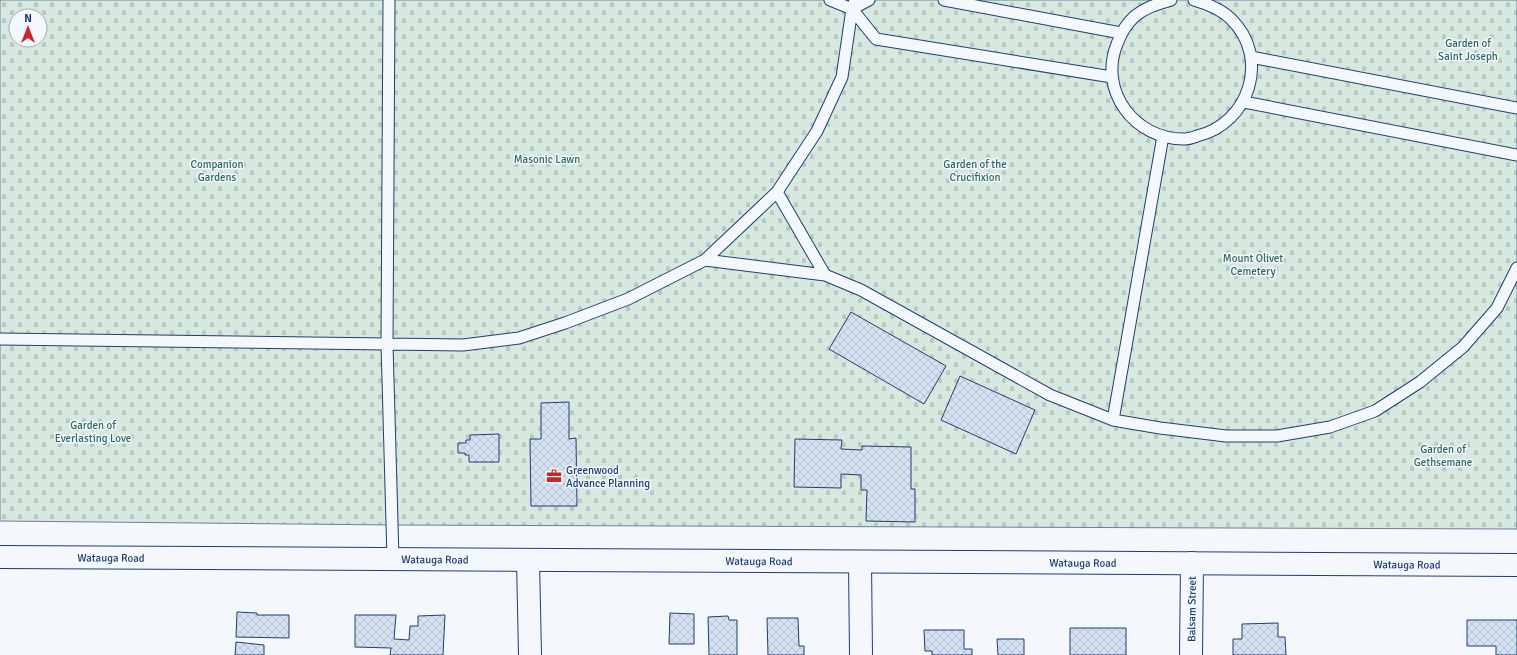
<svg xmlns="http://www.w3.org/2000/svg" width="1517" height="655" viewBox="0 0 1517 655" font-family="Signika,sans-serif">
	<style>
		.cemetery { fill: url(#cemetery-stones); stroke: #687fa3; fill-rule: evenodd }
		.building { fill: url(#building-cross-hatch); stroke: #1d3f73 }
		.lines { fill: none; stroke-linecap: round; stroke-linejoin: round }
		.lane-casing { stroke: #1d3f73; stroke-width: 13 }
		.street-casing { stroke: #1d3f73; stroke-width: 24 }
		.secondary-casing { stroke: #1d3f73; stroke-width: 24 }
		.lane { stroke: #f4f7fb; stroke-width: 11 }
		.street { stroke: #f4f7fb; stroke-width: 22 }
		.secondary { stroke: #f4f7fb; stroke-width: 22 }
		.labels { text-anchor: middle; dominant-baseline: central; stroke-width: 3; stroke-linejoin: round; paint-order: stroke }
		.park-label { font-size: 11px; fill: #2c6c60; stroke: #f4f7fb }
		.poi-label { font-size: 11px; fill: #1d3f73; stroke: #f4f7fb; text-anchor: start }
		.street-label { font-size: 11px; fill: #1d3f73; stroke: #f4f7fb }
	</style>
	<defs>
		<pattern id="cemetery-stones" width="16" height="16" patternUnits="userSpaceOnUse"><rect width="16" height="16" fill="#d7e8df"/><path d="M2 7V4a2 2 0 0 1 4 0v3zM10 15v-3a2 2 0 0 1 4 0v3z" fill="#b8c8c3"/></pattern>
		<pattern id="building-cross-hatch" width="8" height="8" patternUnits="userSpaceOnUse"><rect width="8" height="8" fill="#d5e0f0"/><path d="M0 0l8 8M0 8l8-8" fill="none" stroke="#b6c1d1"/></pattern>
	</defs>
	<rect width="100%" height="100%" fill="#f4f7fb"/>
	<path class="cemetery" d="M 0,0 L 1517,0 L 1517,529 L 392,525 L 0,521 ZM 16,16 L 40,16 L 40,40 L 16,40 Z"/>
	<path class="building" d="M 851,312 L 946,366 L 924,404 L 829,349 Z
		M 960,376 L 1035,410 L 1016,454 L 941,420 Z
		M 569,402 L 569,439 L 576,438 L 577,506 L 531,506 L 530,439 L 541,439 L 541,403 Z
		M 499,434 L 499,462 L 469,462 L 469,455 L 465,455 L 465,453 L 458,453 L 458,443 L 466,443 L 466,440 L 470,440 L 470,435 Z
		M 795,439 L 842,440 L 841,449 L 862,450 L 862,446 L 911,447 L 911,489 L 915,489 L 915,522 L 866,521 L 867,490 L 861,490 L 861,475 L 841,474 L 841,488 L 794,487 Z
		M 237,612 L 257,613 L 257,615 L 289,615 L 289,638 L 236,637 Z
		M 670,613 L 694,614 L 694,644 L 669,644 Z
		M 355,615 L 396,615 L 394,639 L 409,640 L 410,626 L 418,626 L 418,616 L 445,615 L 443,655 L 390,655 L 391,648 L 355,647 Z
		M 728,616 L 729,620 L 737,620 L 737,655 L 709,655 L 708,617 Z
		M 767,618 L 798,618 L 799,646 L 804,646 L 804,655 L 768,655 Z
		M 1467,620 L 1517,620 L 1517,655 L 1496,655 L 1496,646 L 1467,646 Z
		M 1278,623 L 1278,637 L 1285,637 L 1286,655 L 1233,655 L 1233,639 L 1242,639 L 1242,624 Z
		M 1070,628 L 1126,628 L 1126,655 L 1070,655 Z
		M 924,630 L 964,630 L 964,649 L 972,649 L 972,655 L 932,655 L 932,651 L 925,651 Z
		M 997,639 L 1024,639 L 1024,655 L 998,655 Z
		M 236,642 L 264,645 L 264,655 L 235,655 Z"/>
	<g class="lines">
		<g class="lane-casing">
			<path id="lane" d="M 389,0 L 387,344 L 393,559
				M 830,0 L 852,9 L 876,39 L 1112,77
				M 944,0 L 1121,33
				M 1171,0 C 1158,4 1146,7 1135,16 C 1127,23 1121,33 1117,44 C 1098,91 1135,140 1185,139 C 1189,139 1194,137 1197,136 C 1249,124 1271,58 1231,19 C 1221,9 1208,4 1194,0
				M 852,9 L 869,0
				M 1251,57 L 1517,108
				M 1244,102 L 1517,155
				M 777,192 L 825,275
				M 705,260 L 777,192 L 817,131 L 842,77 L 852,9 L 855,0
				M 0,339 L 463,345 L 519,338 L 565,323 L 628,299 L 705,260 L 825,275 L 861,290 L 1050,395 L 1113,420 L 1160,428 L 1226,436 L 1277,436 L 1330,427 L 1375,411 L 1420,382 L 1463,347 L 1497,308 L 1517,268
				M 1113,420 L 1163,136"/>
		</g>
		<g class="street-casing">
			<g id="street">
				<path d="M 528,560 L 530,655"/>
				<path d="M 860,562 L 861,655"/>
				<path id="s1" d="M 1191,655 L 1192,563"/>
			</g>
		</g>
		<g class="secondary-casing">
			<g id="secondary">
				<path id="s2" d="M 0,557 L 1517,565"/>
			</g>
		</g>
		<use href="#lane" class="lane"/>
		<use href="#street" class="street"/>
		<use href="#secondary" class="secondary"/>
	</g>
	<defs>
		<g id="office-bare" transform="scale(1.2)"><path d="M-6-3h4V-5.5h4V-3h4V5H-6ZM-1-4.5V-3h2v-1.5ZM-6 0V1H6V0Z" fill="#c62828" stroke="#f4f7fb" stroke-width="2.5" paint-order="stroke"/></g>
	</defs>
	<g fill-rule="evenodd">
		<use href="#office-bare" x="554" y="476"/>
	</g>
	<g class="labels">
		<g class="park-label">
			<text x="1468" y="43">Garden of<tspan x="1468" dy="13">Saint Joseph</tspan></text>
			<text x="547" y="159">Masonic Lawn</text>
			<text x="217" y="164">Companion<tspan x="217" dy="13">Gardens</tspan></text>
			<text x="975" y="164">Garden of the<tspan x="975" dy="13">Crucifixion</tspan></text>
			<text x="1253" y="258">Mount Olivet<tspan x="1253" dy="13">Cemetery</tspan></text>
			<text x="93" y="425">Garden of<tspan x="93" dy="13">Everlasting Love</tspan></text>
			<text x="1443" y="449">Garden of<tspan x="1443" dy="13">Gethsemane</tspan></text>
		</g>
		<g class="poi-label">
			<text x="566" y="470">Greenwood<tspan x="566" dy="13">Advance Planning</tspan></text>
		</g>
		<g class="street-label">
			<text stroke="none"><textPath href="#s2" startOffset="111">Watauga Road</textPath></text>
			<text stroke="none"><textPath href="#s2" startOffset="435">Watauga Road</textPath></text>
			<text stroke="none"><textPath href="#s2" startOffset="759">Watauga Road</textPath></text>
			<text stroke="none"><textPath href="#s2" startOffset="1083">Watauga Road</textPath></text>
			<text stroke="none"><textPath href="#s2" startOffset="1407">Watauga Road</textPath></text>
			<text stroke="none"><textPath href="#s1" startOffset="46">Balsam Street</textPath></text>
		</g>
	</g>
	<g transform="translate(28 28)"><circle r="19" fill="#f4f7fb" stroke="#9eadc5"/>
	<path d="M0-3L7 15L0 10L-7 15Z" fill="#c62828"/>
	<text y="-6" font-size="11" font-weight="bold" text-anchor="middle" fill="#1d3f73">N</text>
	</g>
</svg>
